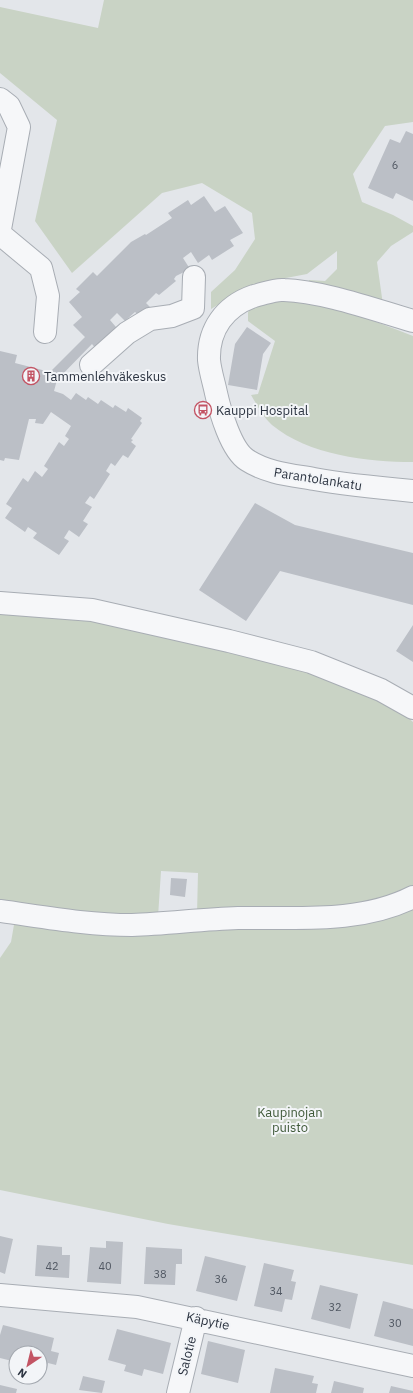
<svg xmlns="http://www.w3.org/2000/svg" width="413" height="1393" viewBox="0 0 413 1393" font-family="'IBM Plex Sans',sans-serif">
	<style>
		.green { fill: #c9d3c5 }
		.building { fill: #bbbfc6 }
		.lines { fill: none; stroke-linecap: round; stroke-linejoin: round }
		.minor-casing { stroke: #a8adb4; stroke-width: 24 }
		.minor { stroke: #f6f7f9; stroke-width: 22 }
		.labels { text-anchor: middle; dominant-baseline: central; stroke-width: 4; stroke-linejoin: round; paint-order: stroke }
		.number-label { font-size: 11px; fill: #505762 }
		.poi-label { font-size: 13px; fill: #2c3441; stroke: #f3f5f8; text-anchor: start }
		.street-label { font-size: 13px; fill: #2c3441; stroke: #f3f5f8 }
		.park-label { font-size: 13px; fill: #415b3b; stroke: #f3f5f8 }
	</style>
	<rect width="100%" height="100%" fill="#e3e6ea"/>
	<path class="green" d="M 104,0 L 413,0 L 413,122 L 385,126 L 353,174 L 362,202 L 393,215 L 413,226 L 413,232 L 391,246 L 377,262 L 383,305 L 308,285 L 309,280 L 325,281 L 337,269 L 337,251 L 307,274 L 270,281 L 231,297 L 211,309 L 211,292 L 235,270 L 255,239 L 252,213 L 202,183 L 162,193 L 72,273 L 35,221 L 57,120 L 0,73 L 0,7 L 98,28 Z
		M 278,300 C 325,301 369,319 413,336 L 413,462 C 368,462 308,455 272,425 C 263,417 257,405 251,395 L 258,394 L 275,341 L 248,321 L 248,312 L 257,304 Z
		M 0,607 L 99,617 L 339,677 L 407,717 L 413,722 L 413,890 L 380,904 L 197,914 L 198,873 L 161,871 L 158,917 L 86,918 L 0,904 Z
		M 413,904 L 413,1265 L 168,1224 L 0,1190 L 0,958 L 11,942 L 15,919 Z"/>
	<path class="building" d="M 406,131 L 413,134 L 413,201 L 396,193 L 393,199 L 368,188 L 390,139 L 400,143 Z
		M 204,196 L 215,212 L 225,206 L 243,233 L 230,240 L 234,246 L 212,260 L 209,255 L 198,263 L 191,252 L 183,258 L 190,269 L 176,276 L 174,279 L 176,281 L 159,295 L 156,293 L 146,303 L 150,307 L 140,316 L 135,312 L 125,321 L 117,313 L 110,320 L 121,333 L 96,349 L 92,344 L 57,380 L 54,391 L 63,394 L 71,400 L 76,393 L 86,400 L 88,397 L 98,404 L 101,400 L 113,408 L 115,405 L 126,412 L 128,408 L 142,418 L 140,421 L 142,423 L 131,439 L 133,440 L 131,442 L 136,446 L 128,458 L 123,455 L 115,466 L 111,463 L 106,471 L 110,474 L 94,499 L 90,496 L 85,503 L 92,507 L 83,521 L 88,524 L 79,537 L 69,530 L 64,538 L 69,541 L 59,555 L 33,538 L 37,533 L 28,527 L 25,532 L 5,518 L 12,508 L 6,504 L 23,478 L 28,482 L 35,471 L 42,477 L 48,469 L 44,466 L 59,442 L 64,446 L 69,439 L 65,436 L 71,426 L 51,412 L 43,424 L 35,423 L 36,419 L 29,419 L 19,460 L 5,458 L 4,461 L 0,460 L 0,351 L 17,355 L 15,363 L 50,372 L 85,337 L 73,325 L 82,317 L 69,302 L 80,292 L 76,289 L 93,272 L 97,276 L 131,242 L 145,234 L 146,235 L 172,218 L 168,213 L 188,200 L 191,205 Z
		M 247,327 L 271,343 L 263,354 L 257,390 L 228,385 L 235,344 Z
		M 255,503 L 295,525 L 413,553 L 413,605 L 280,571 L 246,621 L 199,590 Z
		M 413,625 L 413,662 L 396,651 Z
		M 171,878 L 187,879 L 185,897 L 170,895 Z
		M 0,1236 L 13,1239 L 5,1274 L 0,1272 Z
		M 106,1241 L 123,1242 L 121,1284 L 87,1282 L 90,1247 L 106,1248 Z
		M 37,1245 L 62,1247 L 62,1255 L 70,1255 L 69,1278 L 35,1276 Z
		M 146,1247 L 182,1249 L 182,1264 L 176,1264 L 175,1285 L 144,1284 Z
		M 205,1256 L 246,1266 L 237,1301 L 196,1291 Z
		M 264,1263 L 294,1270 L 291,1281 L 296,1282 L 292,1300 L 285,1299 L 282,1312 L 254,1306 Z
		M 320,1285 L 358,1294 L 350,1329 L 311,1319 Z
		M 383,1301 L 413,1309 L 413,1346 L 374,1336 Z
		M 3,1325 L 54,1338 L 51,1351 L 59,1353 L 56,1365 L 48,1363 L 47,1369 L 40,1368 L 40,1353 L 16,1353 L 16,1362 L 0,1358 L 0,1335 Z
		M 117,1329 L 171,1343 L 163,1374 L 144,1369 L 142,1376 L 124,1371 L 126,1365 L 108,1360 Z
		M 208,1341 L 245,1350 L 238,1383 L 201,1374 Z
		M 275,1368 L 314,1376 L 312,1383 L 318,1384 L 316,1393 L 270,1393 Z
		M 83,1376 L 105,1381 L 102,1393 L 79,1390 Z
		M 334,1381 L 364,1388 L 363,1393 L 331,1393 Z
		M 0,1385 L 17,1389 L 16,1393 L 0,1393 Z
		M 391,1386 L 413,1391 L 413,1393 L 389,1393 Z"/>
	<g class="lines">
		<g class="minor-casing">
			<path id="minor" d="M 0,99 L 9,106 L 19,127 L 0,229
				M 0,234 L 41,268 L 48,296 L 45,332
				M 413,321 C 375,310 322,291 284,290 C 274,289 264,294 254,296 C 225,306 208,329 209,360 C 210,371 214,383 216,393 C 220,411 231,450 247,460 C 267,473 291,475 314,479 C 347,485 380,488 413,491
				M 91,365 L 127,333 L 150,319 L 172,316 L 193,308 L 194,277
				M 0,603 L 92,610 L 229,641 L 311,662 L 381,690 L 413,708
				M 0,911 C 44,917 87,925 132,925 C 167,924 202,919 238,918 C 295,917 360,924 413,897
				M 0,1295 L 137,1307 L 413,1366
				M 178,1393 L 196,1318"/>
		</g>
		<use href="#minor" class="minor"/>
	</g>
	<defs>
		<g id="building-ring" transform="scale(0.9)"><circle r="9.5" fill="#f3f5f8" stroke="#c35464" stroke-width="1.5"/><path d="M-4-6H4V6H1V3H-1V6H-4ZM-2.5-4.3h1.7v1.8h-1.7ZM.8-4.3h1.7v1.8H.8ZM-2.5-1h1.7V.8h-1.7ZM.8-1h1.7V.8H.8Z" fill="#c35464"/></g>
		<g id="bus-ring" transform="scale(0.9)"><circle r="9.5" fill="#f3f5f8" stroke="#c35464" stroke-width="1.5"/><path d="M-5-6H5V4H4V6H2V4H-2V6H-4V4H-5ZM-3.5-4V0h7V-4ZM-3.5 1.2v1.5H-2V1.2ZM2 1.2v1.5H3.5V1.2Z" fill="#c35464"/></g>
	</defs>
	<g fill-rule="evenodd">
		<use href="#building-ring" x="31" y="376"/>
		<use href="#bus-ring" x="203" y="410"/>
	</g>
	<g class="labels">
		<g class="number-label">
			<text x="395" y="165">6</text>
			<text x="52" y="1266">42</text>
			<text x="105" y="1266">40</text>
			<text x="160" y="1274">38</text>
			<text x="221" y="1279">36</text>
			<text x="276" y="1291">34</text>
			<text x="335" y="1307">32</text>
			<text x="395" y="1323">30</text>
		</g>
		<g class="poi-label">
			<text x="44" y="376">Tammenlehväkeskus</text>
			<text x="216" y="410">Kauppi Hospital</text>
		</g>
		<g class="street-label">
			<text transform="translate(318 479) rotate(9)">Parantolankatu</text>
			<text transform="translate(208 1321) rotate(12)">Käpytie</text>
			<text transform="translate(187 1356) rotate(-76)">Salotie</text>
		</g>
		<g class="park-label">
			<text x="290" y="1112">Kaupinojan<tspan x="290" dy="15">puisto</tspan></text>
		</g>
	</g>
	<g transform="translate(28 1365) rotate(215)"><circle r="19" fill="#f3f5f8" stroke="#a3a8af"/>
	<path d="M0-3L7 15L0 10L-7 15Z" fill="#c35464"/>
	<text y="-6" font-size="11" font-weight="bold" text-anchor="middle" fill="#2c3441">N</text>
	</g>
</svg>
